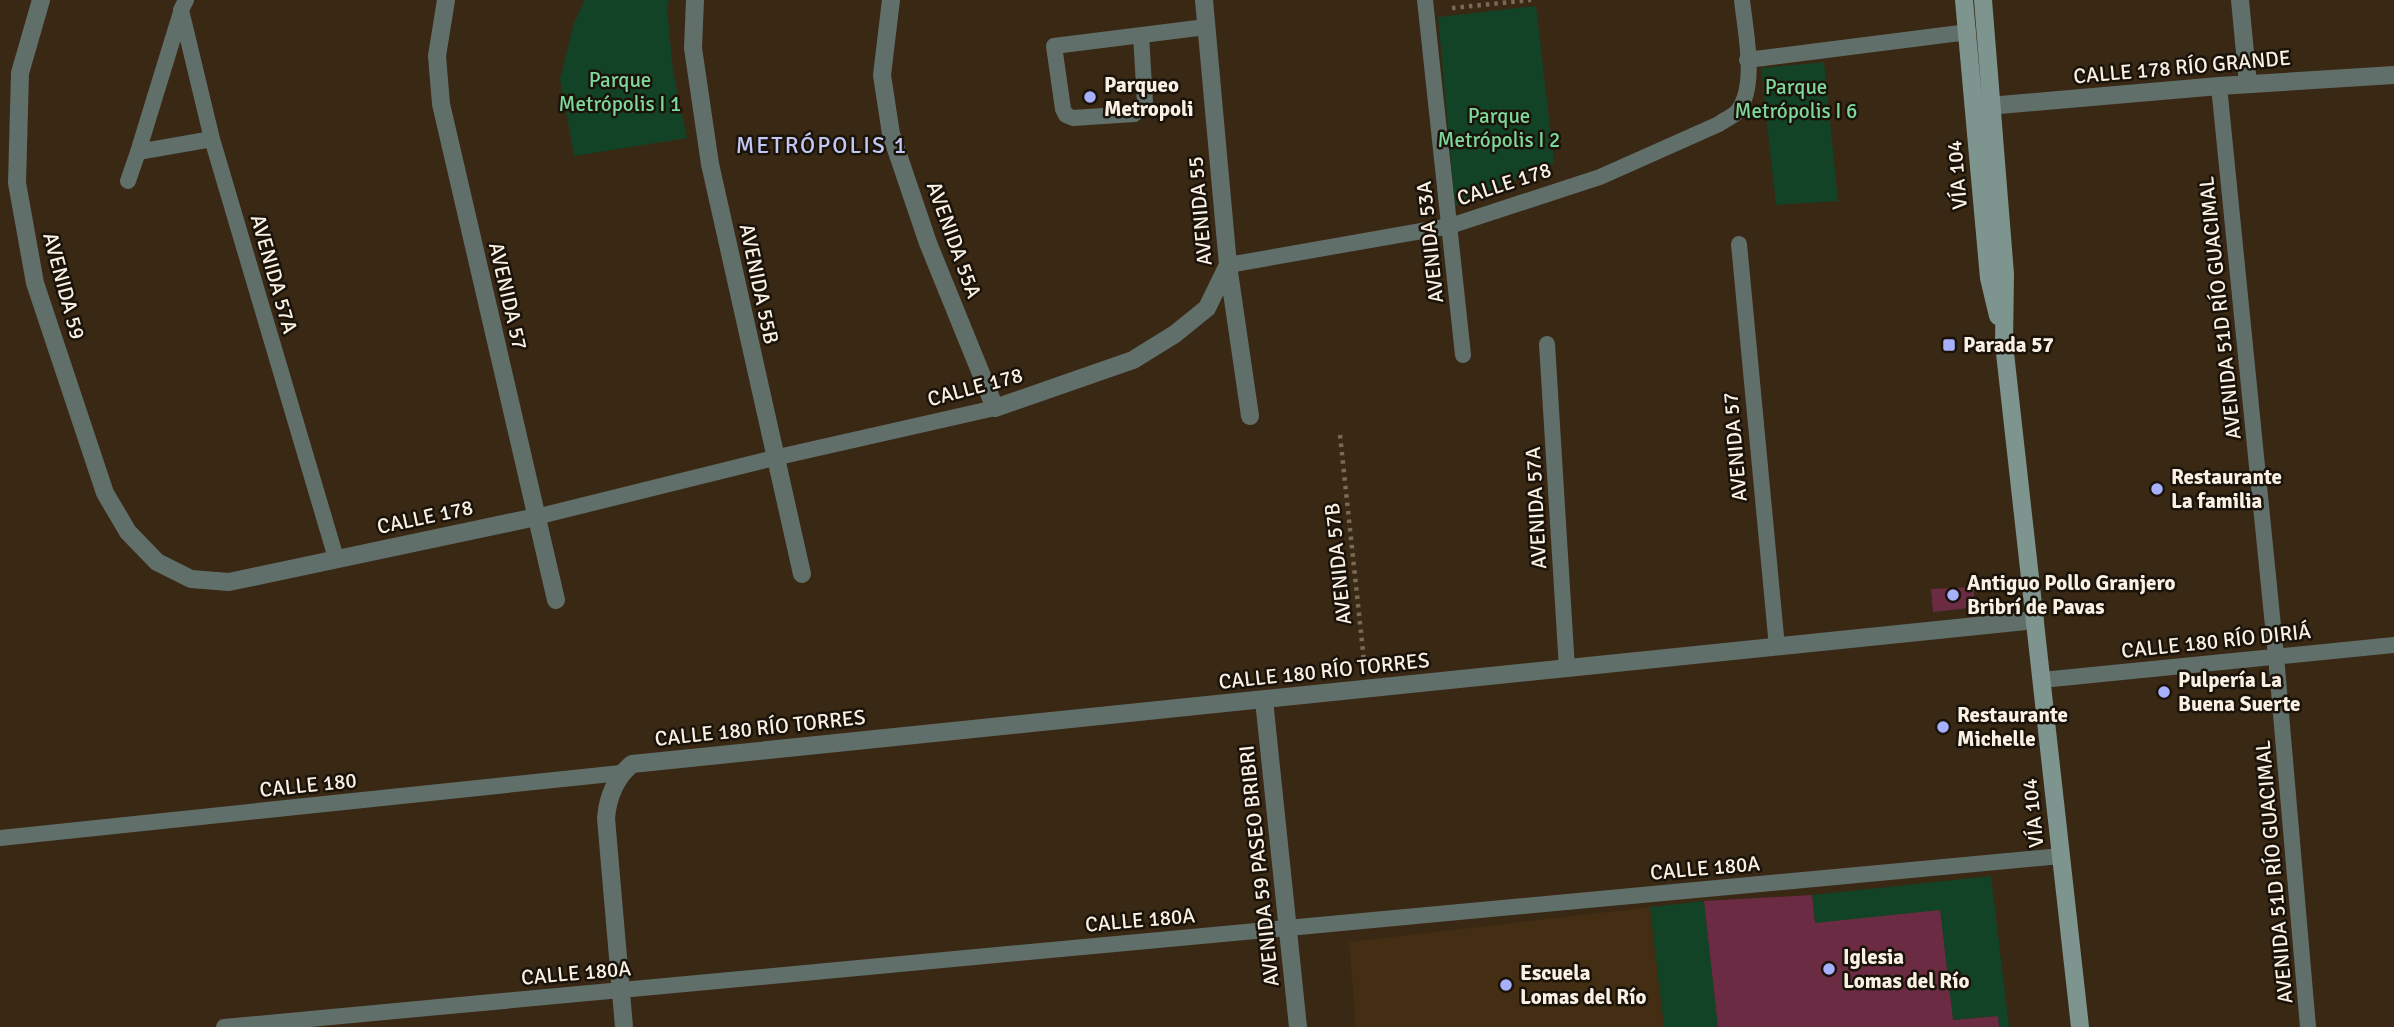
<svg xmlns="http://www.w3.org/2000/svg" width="2394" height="1027" viewBox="0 0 2394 1027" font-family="Signika,sans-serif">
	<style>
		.built { fill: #432e13 }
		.green { fill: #134326 }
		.building { fill: #6b2c43 }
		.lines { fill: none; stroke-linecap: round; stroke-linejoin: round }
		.path { stroke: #796a58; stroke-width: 4.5; stroke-dasharray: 3.5 5; stroke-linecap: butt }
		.lane { stroke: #616f6b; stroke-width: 16 }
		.street { stroke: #616f6b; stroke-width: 18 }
		.secondary { stroke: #7e958f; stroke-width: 18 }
		.poi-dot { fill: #a7b0fc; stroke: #1a130a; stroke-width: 2.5 }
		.labels { text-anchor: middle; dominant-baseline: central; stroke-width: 5; stroke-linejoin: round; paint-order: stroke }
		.street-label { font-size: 21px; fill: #faf0e3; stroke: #1a130a }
		.park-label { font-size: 21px; fill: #7ed89c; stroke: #1a130a }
		.poi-label { font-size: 21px; font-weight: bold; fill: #faf0e3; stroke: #1a130a; text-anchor: start }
		.neighbourhood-label { font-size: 23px; letter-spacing: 2px; fill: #c2c8f3; stroke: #1a130a }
	</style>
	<rect width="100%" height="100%" fill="#392814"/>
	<path class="built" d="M 1650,907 L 1664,1027 L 1356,1027 L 1349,942 Z"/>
	<path class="green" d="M 585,0 L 669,0 L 667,8 L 673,71 L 687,138 L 574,156 L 560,79 L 574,23 Z
		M 1536,6 L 1554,163 L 1455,206 L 1438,17 Z
		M 1824,62 L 1838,201 L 1776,205 L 1761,68 Z
		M 1991,876 L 2009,1027 L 1999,1027 L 1997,1016 L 1953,1020 L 1815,923 L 1812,895 Z
		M 1704,901 L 1718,1027 L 1664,1027 L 1650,907 Z"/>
	<path class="building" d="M 1974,587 L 1974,601 L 1969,608 L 1933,612 L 1931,589 Z
		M 1812,895 L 1815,923 L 1940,910 L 1953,1020 L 1998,1016 L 1999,1027 L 1718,1027 L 1704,901 Z"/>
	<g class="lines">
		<path class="path" d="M 1452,8 L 1531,0
			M 1340,435 L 1364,661"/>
		<path class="lane" d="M 186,0 L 181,10 L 212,139 L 336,558
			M 1425,0 L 1463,355
			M 181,12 L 138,152 L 212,139
			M 1141,35 L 1145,103 L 1134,114 L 1073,118 L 1066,115 L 1063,109 L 1054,46 L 1206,27
			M 1747,60 L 1968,32
			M 2219,86 L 2276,656 L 2308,1027
			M 128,181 L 138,152
			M 1739,244 L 1777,647
			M 1228,265 L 1450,226 L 1600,177 L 1719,124 C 1724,120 1732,117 1737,112 C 1758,87 1745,30 1742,0
			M 1547,344 L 1567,669
			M 536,517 L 774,458 L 995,408
			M 2042,680 L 2394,645
			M 0,838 L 621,773
			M 224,1027 L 2061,856"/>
		<path class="street" d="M 41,0 L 20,73 L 17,183 L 35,283 L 105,493 L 128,532 L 157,562 L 191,579 L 229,582 L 536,517
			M 446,0 L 437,56 L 441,104 L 556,600
			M 695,0 L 693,48 L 710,164 L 802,574
			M 891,0 L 882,75 L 891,134 L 928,243 L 995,408 L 1133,360 L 1175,334 L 1207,308 L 1228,265
			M 1204,0 L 1228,265 L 1250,416
			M 2240,0 L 2248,84
			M 1977,107 L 2219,86 L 2394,75
			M 1264,700 L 1298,1027
			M 624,1027 L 606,818 C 608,796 615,778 632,764 L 2035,620"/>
		<path class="secondary" d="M 1964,0 L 1989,278 L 1998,316
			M 1983,0 L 2005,274 L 2004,344 L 2080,1027"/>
	</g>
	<g class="poi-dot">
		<circle cx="1090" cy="97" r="7"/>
		<rect x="1942" y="338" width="14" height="14" rx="3.5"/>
		<circle cx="2157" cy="489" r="7"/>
		<circle cx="1953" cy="595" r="7"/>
		<circle cx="2164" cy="692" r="7"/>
		<circle cx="1943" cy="727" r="7"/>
		<circle cx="1829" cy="969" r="7"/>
		<circle cx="1506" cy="985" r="7"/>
	</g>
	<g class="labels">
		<g class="street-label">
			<text transform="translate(2182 67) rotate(-5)">CALLE 178 RÍO GRANDE</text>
			<text transform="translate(1957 175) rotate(-95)">VÍA 104</text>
			<text transform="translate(1504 184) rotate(-18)">CALLE 178</text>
			<text transform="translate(1200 211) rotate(-95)">AVENIDA 55</text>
			<text transform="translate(954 240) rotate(70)">AVENIDA 55A</text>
			<text transform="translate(1430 242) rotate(-96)">AVENIDA 53A</text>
			<text transform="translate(274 274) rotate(74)">AVENIDA 57A</text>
			<text transform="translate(759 284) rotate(78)">AVENIDA 55B</text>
			<text transform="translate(64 286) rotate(75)">AVENIDA 59</text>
			<text transform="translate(508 296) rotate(77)">AVENIDA 57</text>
			<text transform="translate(2220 308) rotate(-96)">AVENIDA 51D RÍO GUACIMAL</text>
			<text transform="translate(975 387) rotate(-15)">CALLE 178</text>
			<text transform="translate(1735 447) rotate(-95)">AVENIDA 57</text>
			<text transform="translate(1536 508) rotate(-93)">AVENIDA 57A</text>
			<text transform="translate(425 517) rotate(-12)">CALLE 178</text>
			<text transform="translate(1338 564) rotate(-96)">AVENIDA 57B</text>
			<text transform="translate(2216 641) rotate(-6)">CALLE 180 RÍO DIRIÁ</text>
			<text transform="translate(1324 671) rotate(-6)">CALLE 180 RÍO TORRES</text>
			<text transform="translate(760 728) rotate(-6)">CALLE 180 RÍO TORRES</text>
			<text transform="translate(308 785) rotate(-6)">CALLE 180</text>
			<text transform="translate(2033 813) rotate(-96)">VÍA 104</text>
			<text transform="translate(1259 866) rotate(-96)">AVENIDA 59 PASEO BRIBRI</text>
			<text transform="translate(1705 868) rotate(-5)">CALLE 180A</text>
			<text transform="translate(2274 872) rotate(-95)">AVENIDA 51D RÍO GUACIMAL</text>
			<text transform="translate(1140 920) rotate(-5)">CALLE 180A</text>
			<text transform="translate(576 973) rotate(-5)">CALLE 180A</text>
		</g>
		<g class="park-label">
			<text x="620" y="80">Parque<tspan x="620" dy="24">Metrópolis I 1</tspan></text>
			<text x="1796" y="87">Parque<tspan x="1796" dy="24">Metrópolis I 6</tspan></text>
			<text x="1499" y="116">Parque<tspan x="1499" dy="24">Metrópolis I 2</tspan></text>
		</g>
		<g class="poi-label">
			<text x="1104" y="85">Parqueo<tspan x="1104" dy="24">Metropoli</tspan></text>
			<text x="1963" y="345">Parada 57</text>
			<text x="2171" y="477">Restaurante<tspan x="2171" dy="24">La familia</tspan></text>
			<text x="1967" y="583">Antiguo Pollo Granjero<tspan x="1967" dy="24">Bribrí de Pavas</tspan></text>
			<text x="2178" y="680">Pulpería La<tspan x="2178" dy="24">Buena Suerte</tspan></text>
			<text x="1957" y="715">Restaurante<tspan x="1957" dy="24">Michelle</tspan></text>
			<text x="1843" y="957">Iglesia<tspan x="1843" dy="24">Lomas del Río</tspan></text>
			<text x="1520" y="973">Escuela<tspan x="1520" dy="24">Lomas del Río</tspan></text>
		</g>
		<g class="neighbourhood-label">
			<text x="822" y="145">METRÓPOLIS 1</text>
		</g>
	</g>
</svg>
